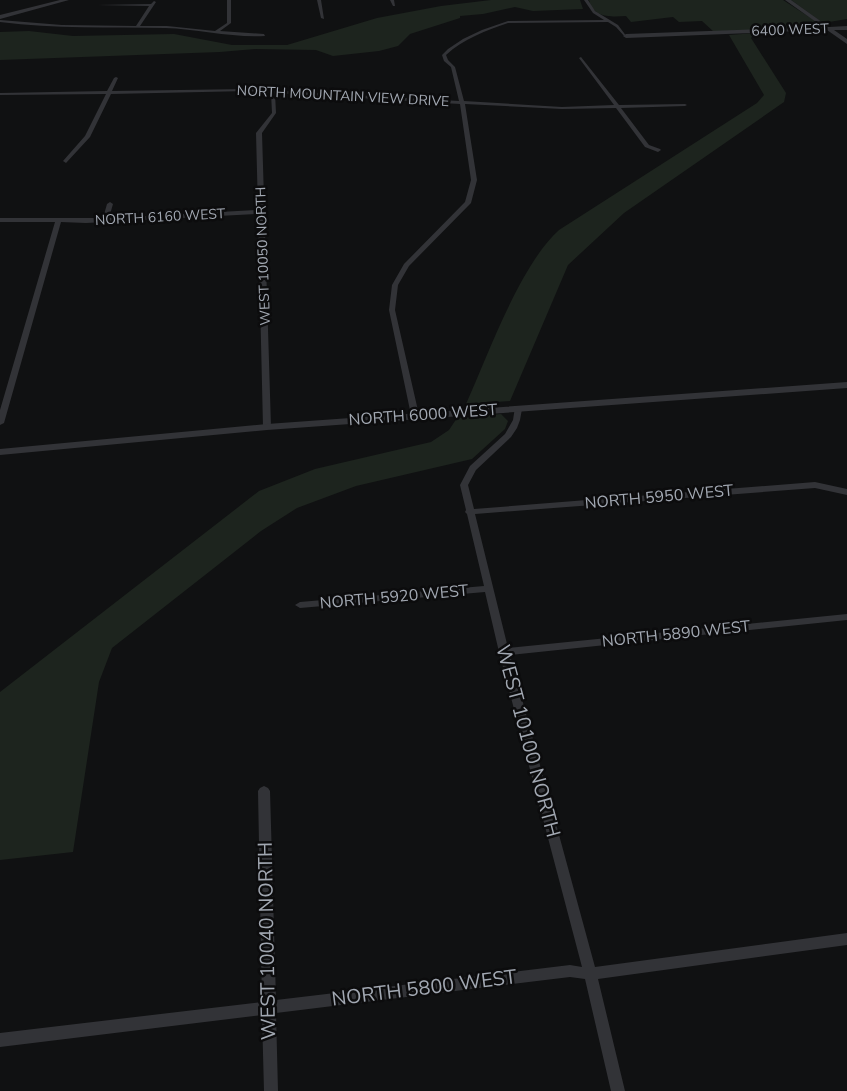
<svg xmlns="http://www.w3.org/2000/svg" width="847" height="1091" viewBox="0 0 847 1091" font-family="'Nunito Sans',sans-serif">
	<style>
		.green { fill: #1d241e }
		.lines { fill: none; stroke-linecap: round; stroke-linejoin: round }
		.minor { fill: #323337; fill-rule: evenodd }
		.tertiary { fill: #323337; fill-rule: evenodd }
		.labels { text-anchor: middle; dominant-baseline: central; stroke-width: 5; stroke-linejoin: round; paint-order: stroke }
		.far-street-label { font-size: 14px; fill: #a2a8b2; stroke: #0c0c0d }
		.street-label { font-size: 16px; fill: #a2a8b2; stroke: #0c0c0d }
		.near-street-label { font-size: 20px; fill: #a2a8b2; stroke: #0c0c0d }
	</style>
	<rect width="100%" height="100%" fill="#101112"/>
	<path class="green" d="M 491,0 L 580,0 L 583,9 L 533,11 L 515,7 L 483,14 L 460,16 L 460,18 L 410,34 L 398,46 L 379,51 L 333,56 L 316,50 L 255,49 L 220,52 L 0,60 L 0,32 L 29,31 L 73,36 L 174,34 L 232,45 L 287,45 L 377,18 L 441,6 Z
		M 589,0 L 783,0 L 823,26 L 714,32 L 702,21 L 679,22 L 673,17 L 631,22 L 626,16 C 611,17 593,18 589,0 Z
		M 791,0 L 847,0 L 847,19 L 823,23 Z
		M 755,33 L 751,38 L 786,93 L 784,102 L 624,213 L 568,265 L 510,401 L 466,404 C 488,355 520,265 559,230 L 757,103 L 764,95 L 729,35 Z
		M 501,414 L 508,421 L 505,429 L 472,459 L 356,486 L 297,508 L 261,531 L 112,648 L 99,682 L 73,852 L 0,860 L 0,692 L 259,491 L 315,469 L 431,442 L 449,430 L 457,418 Z"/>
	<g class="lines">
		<path class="minor" d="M 227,0 L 231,0 L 231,23 L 220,31 L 264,34 L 265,36 C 232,38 198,29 165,28 C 110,27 55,29 0,22 L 0,20 L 62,25 L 136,26 L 149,6 L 97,5 L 151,4 L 154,1 L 156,2 L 140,26 L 167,26 L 215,31 L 227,23 Z
			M 317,0 L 321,0 L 324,19 L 321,18 Z
			M 390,0 L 394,0 L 395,6 L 393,6 Z
			M 584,0 L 588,0 L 595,11 L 618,25 L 627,37 L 625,37 L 616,27 L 608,22 L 508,23 C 487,30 463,39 446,55 L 448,60 L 455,67 L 464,101 L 562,107 L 614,105 L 579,58 L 581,57 L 619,105 L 685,104 L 687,105 L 685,106 L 621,108 L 649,145 L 660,149 L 661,150 L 658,152 L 645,147 L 616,108 L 562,109 L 465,104 L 477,180 L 471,203 L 409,266 L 398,285 L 395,310 L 419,415 L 418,417 L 412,417 L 411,415 L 389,310 L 392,285 L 404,264 L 465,202 L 471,180 L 460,104 L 275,93 L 276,113 L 262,133 L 271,427 L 270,429 L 264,429 L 263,427 L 258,214 L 86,223 L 61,222 L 4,423 L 0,425 L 0,410 L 55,222 L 0,222 L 0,218 L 103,218 L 107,204 L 110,202 L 113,204 L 109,218 L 258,210 L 256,133 L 272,113 L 271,93 L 248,91 L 111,94 L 90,137 L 66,163 L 63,161 L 85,136 L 106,94 L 0,95 L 0,93 L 107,91 L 114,78 L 116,77 L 118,78 L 112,91 L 248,89 L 459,101 L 451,67 L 444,61 L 442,55 L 448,49 L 463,39 L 482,30 L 508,21 L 604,20 L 593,13 Z
			M 515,407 L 518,407 L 522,409 L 520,420 L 517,428 L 511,437 L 476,470 L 468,485 L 474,509 L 815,482 L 847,489 L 847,495 L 815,488 L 475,514 L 508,648 L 847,614 L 847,620 L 510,655 L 595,967 L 847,933 L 847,945 L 598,979 L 625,1091 L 611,1091 L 585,979 L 570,977 L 276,1013 L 278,1091 L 264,1091 L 262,1015 L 0,1047 L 0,1033 L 262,1002 L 258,791 L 260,788 L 264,786 L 268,788 L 270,791 L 276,1000 L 570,965 L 582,967 L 499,652 L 485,592 L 300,608 L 295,605 L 300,602 L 484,586 L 467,514 L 465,512 L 466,510 L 460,485 L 470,466 L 505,434 L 513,420 Z"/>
		<path class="tertiary" d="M 60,0 L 69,0 L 0,19 L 0,15 Z
			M 785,0 L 791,0 L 829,27 L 847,26 L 847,30 L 834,30 L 847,39 L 847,44 L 827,30 L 626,38 L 623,36 L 626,34 L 823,27 Z
			M 847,382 L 847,388 L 267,430 L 0,455 L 0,449 L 267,424 Z"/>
	</g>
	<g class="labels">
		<g class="far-street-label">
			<text transform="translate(790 30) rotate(-2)">6400 WEST</text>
			<text transform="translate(343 96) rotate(3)">NORTH MOUNTAIN VIEW DRIVE</text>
			<text transform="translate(160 217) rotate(-3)">NORTH 6160 WEST</text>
			<text transform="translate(263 256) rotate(-92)">WEST 10050 NORTH</text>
		</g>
		<g class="street-label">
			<text transform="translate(423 415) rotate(-4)">NORTH 6000 WEST</text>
			<text transform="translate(659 497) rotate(-5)">NORTH 5950 WEST</text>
			<text transform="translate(394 597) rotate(-5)">NORTH 5920 WEST</text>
			<text transform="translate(676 634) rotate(-6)">NORTH 5890 WEST</text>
		</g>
		<g class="near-street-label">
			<text transform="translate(528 741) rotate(75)">WEST 10100 NORTH</text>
			<text transform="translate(267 941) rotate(-91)">WEST 10040 NORTH</text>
			<text transform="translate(424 988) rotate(-7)">NORTH 5800 WEST</text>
		</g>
	</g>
</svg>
